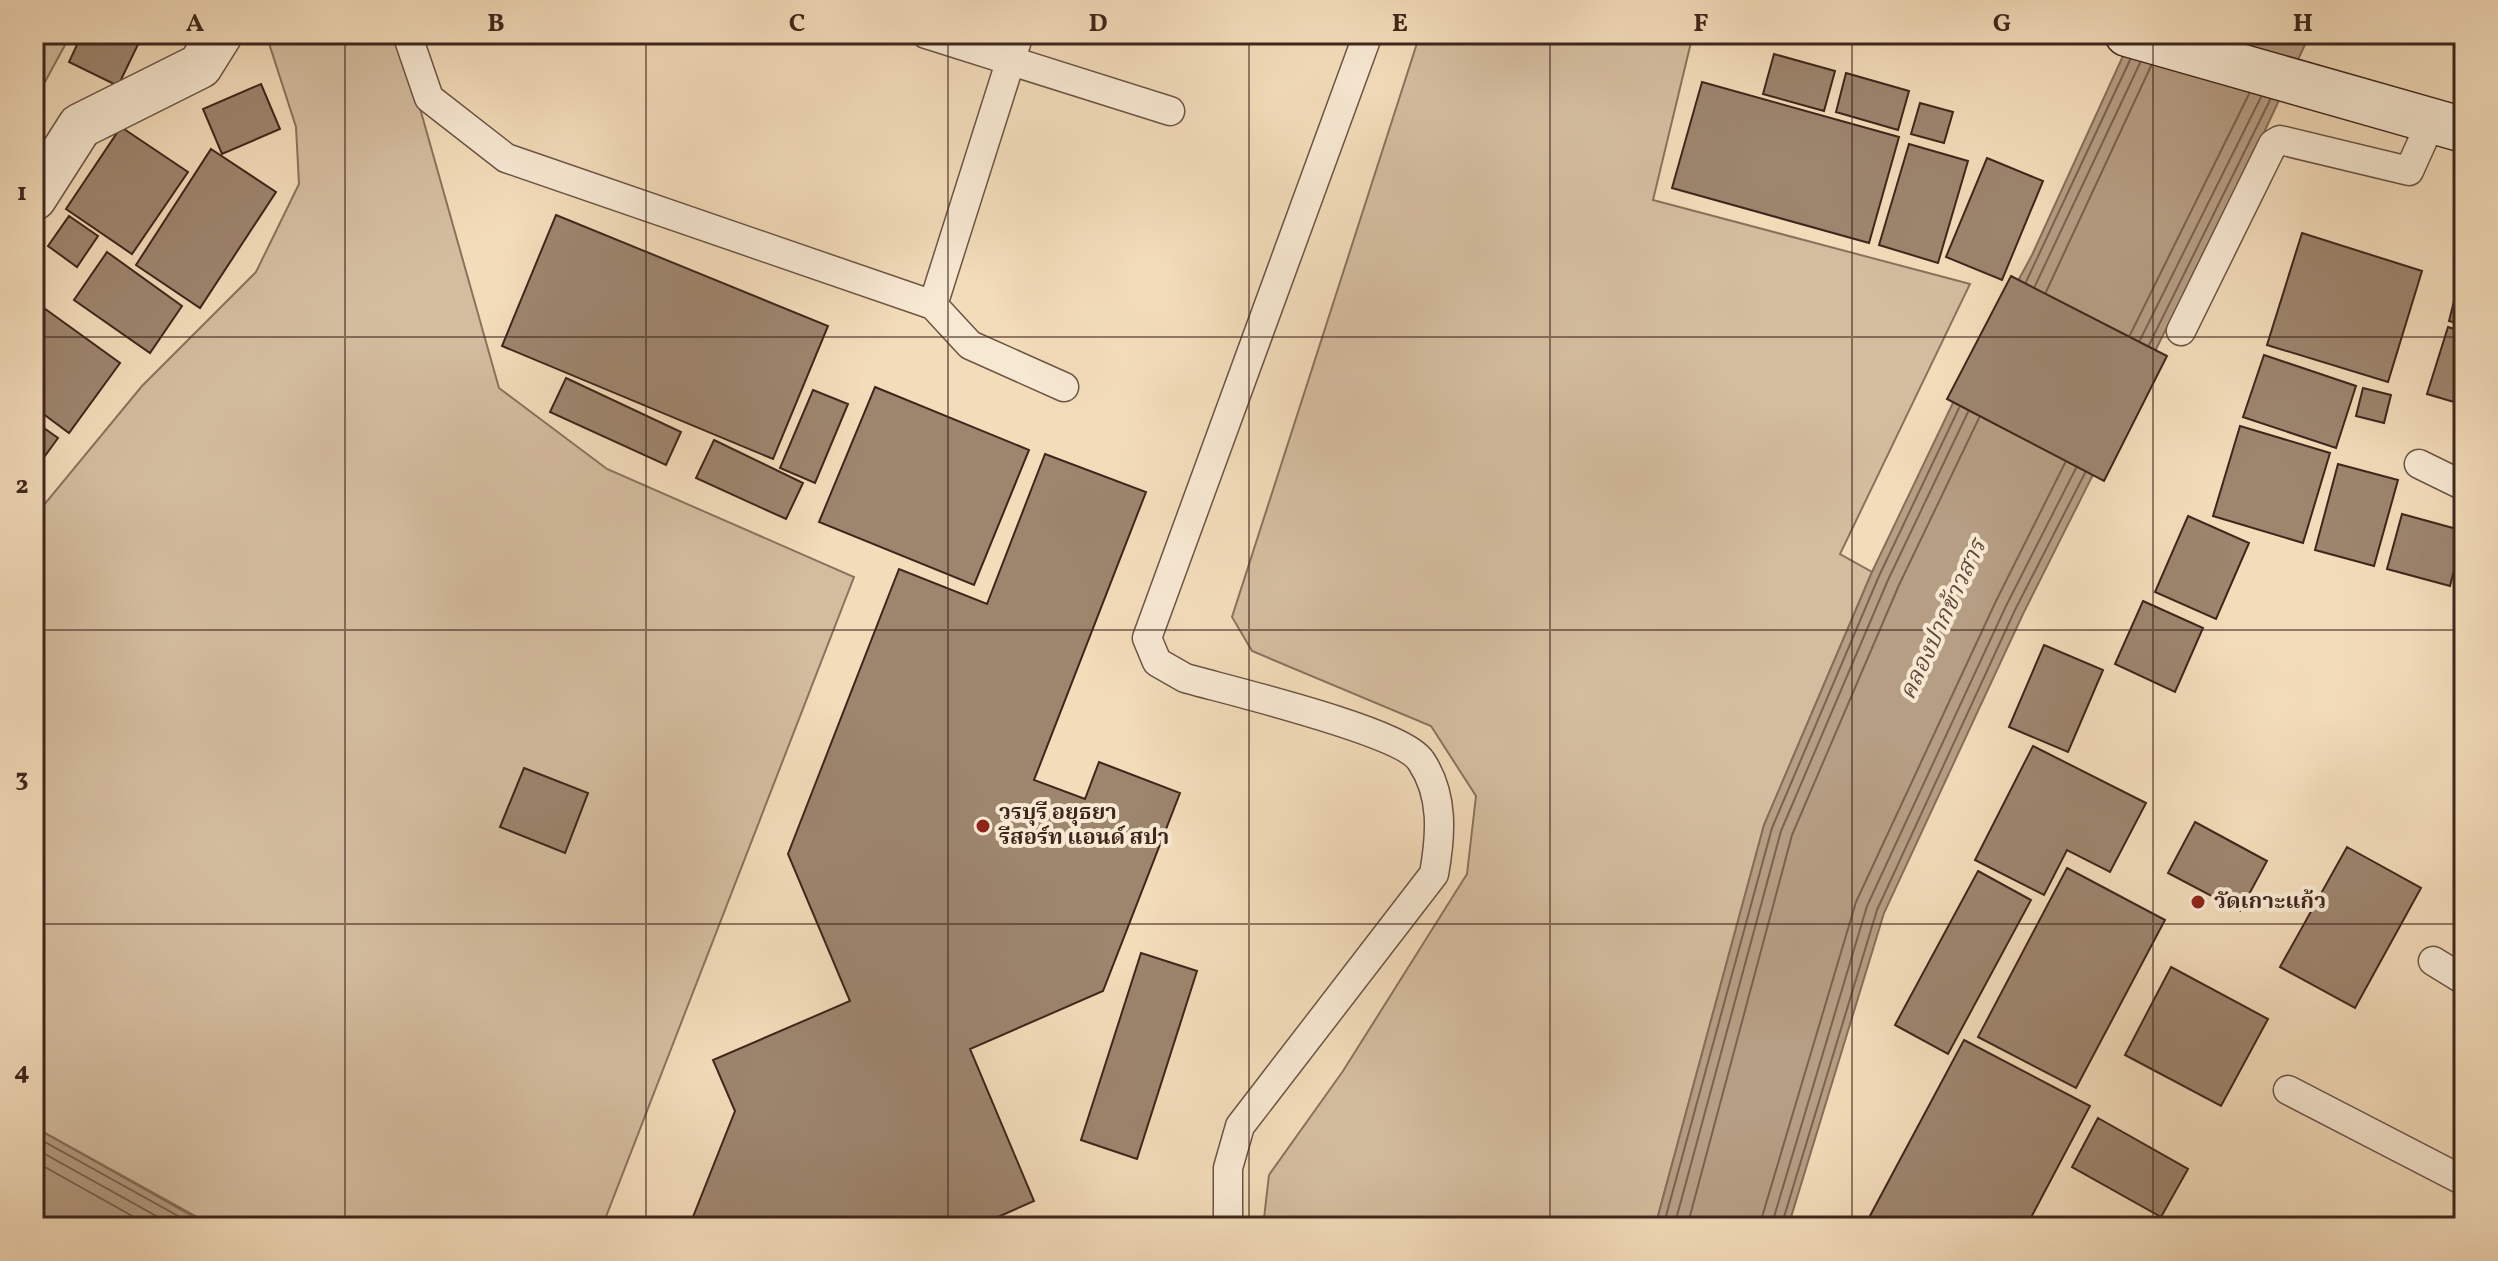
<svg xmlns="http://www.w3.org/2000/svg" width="2498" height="1261" viewBox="0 0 2498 1261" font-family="Vollkorn,'Noto Serif Thai',serif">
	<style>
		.green { fill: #d4bd9f; stroke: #8a725e; stroke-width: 2 }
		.water { fill: #b69e84; stroke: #866e5a; stroke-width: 2 }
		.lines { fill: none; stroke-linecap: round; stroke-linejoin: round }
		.shore { stroke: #7a6250; stroke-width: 2 }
		.building { fill: #9d856e; stroke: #3f261c; stroke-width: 2 }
		.service-casing { stroke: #6c5444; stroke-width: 31 }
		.minor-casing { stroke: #6c5444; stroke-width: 47 }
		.secondary-casing { stroke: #3f261c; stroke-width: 47 }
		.service { stroke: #f7e8d2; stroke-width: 28 }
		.minor { stroke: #f7e8d2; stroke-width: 44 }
		.secondary { stroke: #f7e8d2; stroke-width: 44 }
		.grid { fill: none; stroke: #3f261c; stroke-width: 2; stroke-opacity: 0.55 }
		.poi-dot { fill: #8f2418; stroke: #f7e8d2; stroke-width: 3 }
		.labels { text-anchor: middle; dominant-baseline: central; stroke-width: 8; stroke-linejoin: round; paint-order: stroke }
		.poi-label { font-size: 22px; font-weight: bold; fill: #3f261c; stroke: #f7e8d2; text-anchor: start }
		.water-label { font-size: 24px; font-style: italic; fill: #634a3b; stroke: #f7e8d2 }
		.neatline { fill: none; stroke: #3f261c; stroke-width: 3 }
		.grid-label { font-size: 26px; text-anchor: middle; font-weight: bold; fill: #3f261c }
	</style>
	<rect width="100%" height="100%" fill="#f3dcba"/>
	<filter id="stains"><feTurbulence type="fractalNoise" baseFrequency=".0025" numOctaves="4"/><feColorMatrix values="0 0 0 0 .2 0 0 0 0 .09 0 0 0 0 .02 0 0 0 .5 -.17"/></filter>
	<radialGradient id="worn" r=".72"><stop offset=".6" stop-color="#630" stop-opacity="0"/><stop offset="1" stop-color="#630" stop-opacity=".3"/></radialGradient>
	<path class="green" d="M 34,34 L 71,34 L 34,102 Z
		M 266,34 L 399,34 L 499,388 L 607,469 L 854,577 L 602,1227 L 215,1227 L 34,1127 L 34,517 L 142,386 L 256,272 L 299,184 L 296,127 Z
		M 1420,34 L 1693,34 L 1653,200 L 1970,284 L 1840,554 L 1872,572 L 1764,825 L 1655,1227 L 1263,1227 L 1269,1175 L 1343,1071 L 1467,874 L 1476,796 L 1431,726 L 1252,651 L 1232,617 Z"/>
	<path class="water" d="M 2133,34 L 2310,34 L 2253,156 L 2023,614 L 1884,913 L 1788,1227 L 1655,1227 L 1764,825 L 1872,572 L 1962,384 L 2032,255 Z
		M 34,1127 L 189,1214 L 215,1227 L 34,1227 Z"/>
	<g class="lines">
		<path class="shore" d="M 2026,282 L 2130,60
			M 2035,286 L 2140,63
			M 2046,292 L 2151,66
			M 2130,335 L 2249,94
			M 2140,340 L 2261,97
			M 2149,345 L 2270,100
			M 34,1136 L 198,1227
			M 34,1148 L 176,1227
			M 34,1161 L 152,1227
			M 1663,1227 L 1772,828 L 1879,576 L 1959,408
			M 1674,1227 L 1781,831 L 1888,580 L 1968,412
			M 1687,1227 L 1792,835 L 1899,585 L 1979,418
			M 1759,1227 L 1856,902 L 1996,601 L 2065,463
			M 1771,1227 L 1867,906 L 2006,606 L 2076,468
			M 1781,1227 L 1877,910 L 2015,610 L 2085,473"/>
	</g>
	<path class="building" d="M 82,34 L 143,34 L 118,86 L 69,62 Z
		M 1774,54 L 1835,71 L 1824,111 L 1763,94 Z
		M 1846,73 L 1909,91 L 1898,130 L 1836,112 Z
		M 1702,82 L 1899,137 L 1869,243 L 1672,188 Z
		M 261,84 L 280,129 L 222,154 L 203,109 Z
		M 1920,103 L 1953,112 L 1944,143 L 1911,134 Z
		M 121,127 L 188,172 L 132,254 L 66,209 Z
		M 34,134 L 49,142 L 34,168 Z
		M 1909,144 L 1968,161 L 1938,263 L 1879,245 Z
		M 211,149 L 276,192 L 200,308 L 136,265 Z
		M 1987,158 L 2043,181 L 2002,280 L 1946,257 Z
		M 556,215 L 828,326 L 773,459 L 502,346 Z
		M 69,216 L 98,236 L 77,267 L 48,246 Z
		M 2302,233 L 2422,271 L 2388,382 L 2267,345 Z
		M 107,252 L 182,306 L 150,353 L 74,300 Z
		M 2011,276 L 2167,356 L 2104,481 L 1947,399 Z
		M 2456,293 L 2464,296 L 2464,325 L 2449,321 Z
		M 37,303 L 120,363 L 69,433 L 34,407 L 34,307 Z
		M 2448,327 L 2464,332 L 2464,405 L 2427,394 Z
		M 2264,355 L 2356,386 L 2336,448 L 2243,417 Z
		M 566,378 L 681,432 L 666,465 L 550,412 Z
		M 875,387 L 1029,450 L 974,585 L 819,522 Z
		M 2363,388 L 2391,395 L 2384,423 L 2356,416 Z
		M 813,390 L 848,404 L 815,483 L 780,468 Z
		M 34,421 L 58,438 L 34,471 Z
		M 2240,426 L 2330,453 L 2303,543 L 2213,516 Z
		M 714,440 L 803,483 L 786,519 L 696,478 Z
		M 1045,454 L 1146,492 L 1034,780 L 1085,799 L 1099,762 L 1180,793 L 1103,991 L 970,1049 L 1034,1201 L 984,1223 L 982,1227 L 689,1227 L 735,1111 L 713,1060 L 850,1001 L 788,854 L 899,569 L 987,604 Z
		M 2338,464 L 2398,480 L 2374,566 L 2315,550 Z
		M 2402,514 L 2464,531 L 2450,586 L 2387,569 Z
		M 2188,516 L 2249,543 L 2216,619 L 2155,592 Z
		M 2143,601 L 2203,628 L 2175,692 L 2115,664 Z
		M 2044,645 L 2103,670 L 2068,752 L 2009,727 Z
		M 2033,746 L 2146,803 L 2110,872 L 2067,850 L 2044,895 L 1975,860 Z
		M 524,768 L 588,793 L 565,853 L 500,827 Z
		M 2195,822 L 2267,861 L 2240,911 L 2168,873 Z
		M 2347,847 L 2421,888 L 2355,1008 L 2280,967 Z
		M 2067,868 L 2165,920 L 2076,1088 L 1978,1037 Z
		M 1978,871 L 2031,900 L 1948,1054 L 1895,1025 Z
		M 1141,953 L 1197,971 L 1137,1159 L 1081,1140 Z
		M 2171,967 L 2268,1019 L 2221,1106 L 2125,1055 Z
		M 1964,1040 L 2090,1106 L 2026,1227 L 1864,1227 Z
		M 2098,1118 L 2188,1169 L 2161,1217 L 2072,1167 Z"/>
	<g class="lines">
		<g class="service-casing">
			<path id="service" d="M 407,34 L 429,98 L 506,158 L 933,305 L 1019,34
				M 926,34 L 1170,111
				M 933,305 L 970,345 L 1064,387
				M 2181,331 L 2273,144 L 2280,140 L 2409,171 L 2432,120
				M 2419,464 L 2464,486
				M 2433,961 L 2464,980
				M 2288,1090 L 2464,1181
				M 1228,1227 L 1228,1168 L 1240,1126 L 1434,874 C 1441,835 1444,795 1421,761 C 1402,731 1227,690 1185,678 L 1157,662 L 1147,638 L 1368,34"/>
		</g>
		<g class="minor-casing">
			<path id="minor" d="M 34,198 L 80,126 L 200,66 L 220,34"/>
		</g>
		<g class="secondary-casing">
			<path id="secondary" d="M 2127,34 L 2464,130"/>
		</g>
		<use href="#service" class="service"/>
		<use href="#minor" class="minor"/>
		<use href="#secondary" class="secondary"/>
	</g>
	<path class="grid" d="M 345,34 L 345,1227M 646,34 L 646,1227M 948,34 L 948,1227M 1249,34 L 1249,1227M 1550,34 L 1550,1227M 1852,34 L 1852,1227M 2153,34 L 2153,1227M 34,337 L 2464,337M 34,630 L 2464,630M 34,924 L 2464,924"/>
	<g class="poi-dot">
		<circle cx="983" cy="826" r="8"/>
		<circle cx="2198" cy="902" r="8"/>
	</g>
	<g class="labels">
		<g class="poi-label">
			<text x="999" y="813">วรบุรี อยุธยา<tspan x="999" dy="25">รีสอร์ท แอนด์ สปา</tspan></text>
			<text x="2214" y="902">วัดเกาะแก้ว</text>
		</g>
		<g class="water-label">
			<text transform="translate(1944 620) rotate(-65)">คลองปากข้าวสาร</text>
		</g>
	</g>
	<rect width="2498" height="1261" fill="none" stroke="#f3dcba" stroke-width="88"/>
	<rect x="44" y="44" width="2410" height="1173" class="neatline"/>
	<g class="grid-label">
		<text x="195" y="31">A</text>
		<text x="496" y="31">B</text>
		<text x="797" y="31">C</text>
		<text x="1098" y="31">D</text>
		<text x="1400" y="31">E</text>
		<text x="1701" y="31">F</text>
		<text x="2002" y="31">G</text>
		<text x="2303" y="31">H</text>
		<text x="22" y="200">1</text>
		<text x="22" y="493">2</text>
		<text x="22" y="786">3</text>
		<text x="22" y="1079">4</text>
	</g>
	<rect width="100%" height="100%" filter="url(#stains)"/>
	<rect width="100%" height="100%" fill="url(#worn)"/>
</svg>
